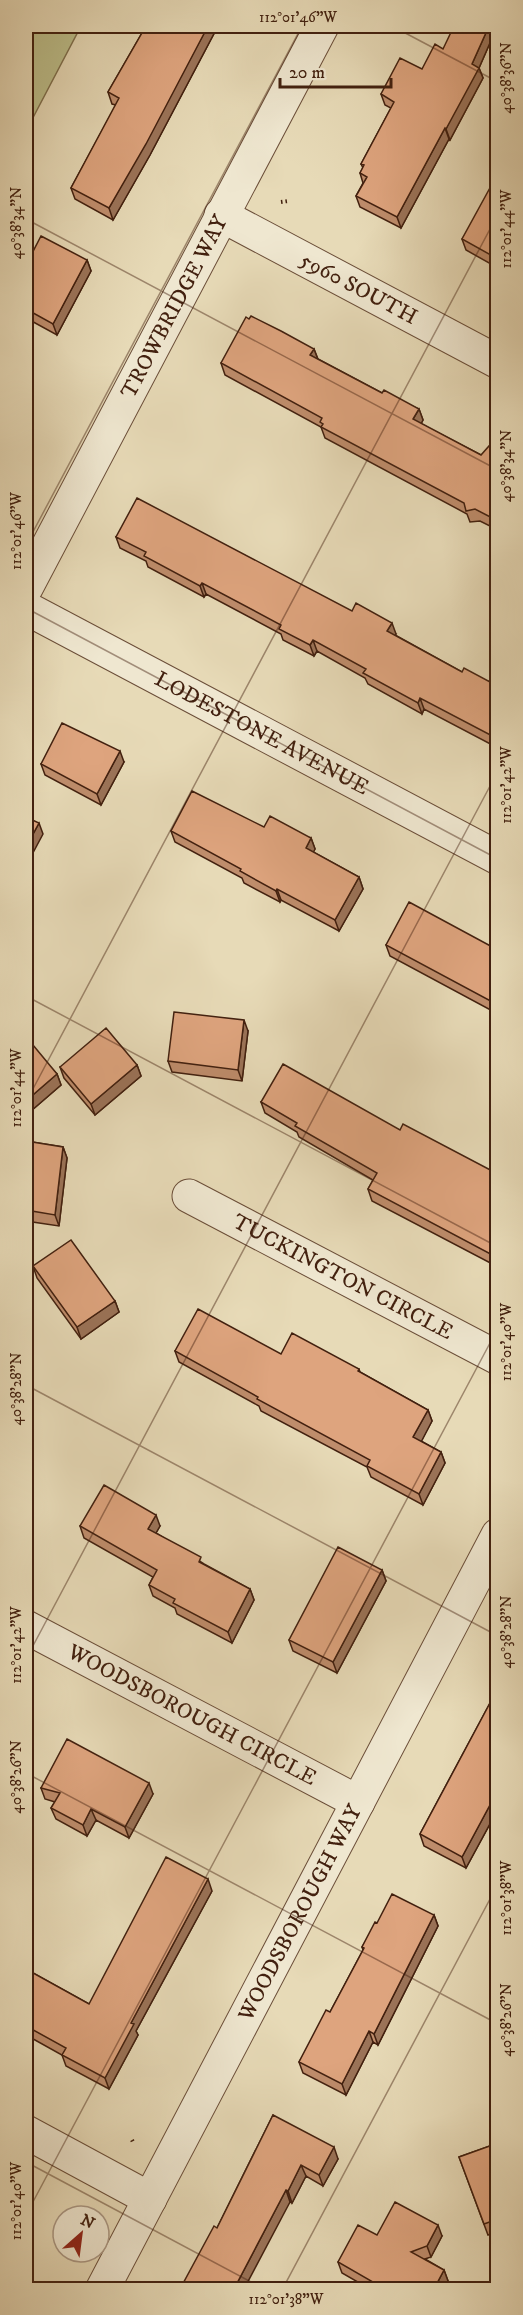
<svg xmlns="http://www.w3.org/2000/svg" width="523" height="2315" viewBox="0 0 523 2315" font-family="'IM FELL DW Pica',serif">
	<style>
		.green { fill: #bcbe8a; stroke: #7f6f4c; stroke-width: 1.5 }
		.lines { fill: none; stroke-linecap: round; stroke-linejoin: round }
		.minor-casing { stroke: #6b4e39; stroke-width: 35 }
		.path { stroke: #42200f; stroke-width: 4; stroke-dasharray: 1.5 3; stroke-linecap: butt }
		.minor { stroke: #efe7d0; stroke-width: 33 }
		.wall { fill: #bf8d6c; stroke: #42200f; stroke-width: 1.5 }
		.shaded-wall { fill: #9b7358; stroke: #42200f; stroke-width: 1.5 }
		.building { fill: #dea47e; stroke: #42200f; stroke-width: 1.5 }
		.ticks { fill: none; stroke: #42200f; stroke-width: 1.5; stroke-opacity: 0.45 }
		.labels { text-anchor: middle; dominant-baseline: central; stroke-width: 5; stroke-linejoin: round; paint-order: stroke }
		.street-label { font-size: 22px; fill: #42200f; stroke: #efe7d0 }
		.neatline { fill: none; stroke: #42200f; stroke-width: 2 }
		.ticks-label { font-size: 15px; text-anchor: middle; fill: #42200f }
	</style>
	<rect width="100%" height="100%" fill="#e7dab7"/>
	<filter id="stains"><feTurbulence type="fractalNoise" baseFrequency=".00333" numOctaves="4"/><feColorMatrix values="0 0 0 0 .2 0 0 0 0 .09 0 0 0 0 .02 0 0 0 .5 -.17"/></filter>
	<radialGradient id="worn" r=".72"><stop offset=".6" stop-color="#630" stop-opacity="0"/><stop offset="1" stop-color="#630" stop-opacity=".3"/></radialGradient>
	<path class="green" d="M 26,26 L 81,26 L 26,131 Z"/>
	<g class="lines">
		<g class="minor-casing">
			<g id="minor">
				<path id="s1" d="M 221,215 L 498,362"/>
				<path id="s2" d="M 26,588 L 322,26"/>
				<path id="s3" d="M 26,608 L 498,858"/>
				<path id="s4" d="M 189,1196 L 498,1358"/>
				<path id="s5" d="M 26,1627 L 358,1802"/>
				<path d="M 26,2132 L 150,2199"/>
				<path id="s6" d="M 102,2290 L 498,1535"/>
			</g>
		</g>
		<path class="path" d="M 281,202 L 288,201
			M 28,659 L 29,662
			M 132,2140 L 134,2144"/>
		<use href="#minor" class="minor"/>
	</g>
	<path class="wall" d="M 146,26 L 218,26 L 150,155 L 113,220 L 75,199 L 71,188 L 116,105 L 112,104 L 108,92 Z
		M 493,36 L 479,68 L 483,78 L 450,140 L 449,139 L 401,228 L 360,207 L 356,196 L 363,183 L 360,173 L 363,168 L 361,164 L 391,108 L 385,105 L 381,94 L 422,69 L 443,49 Z
		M 498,190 L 498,268 L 466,250 L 462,239 Z
		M 87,260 L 91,271 L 57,335 L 26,318 L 26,265 Z
		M 314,349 L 318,359 L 382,393 L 419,409 L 423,420 L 421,424 L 481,455 L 498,450 L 498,530 L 480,521 L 470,522 L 467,514 L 325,438 L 321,427 L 225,375 L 221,363 Z
		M 116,537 L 396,634 L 395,635 L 462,672 L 490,682 L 498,667 L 498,748 L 424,709 L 422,714 L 368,684 L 365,678 L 317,651 L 314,656 L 283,640 L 281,634 L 206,594 L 204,597 L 148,567 L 146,561 L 120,548 Z
		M 124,762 L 101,805 L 45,775 L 41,764 Z
		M 264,827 L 311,838 L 315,849 L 313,852 L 359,877 L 363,889 L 339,931 L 281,900 L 280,902 L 244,883 L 242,878 L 175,842 L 171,831 Z
		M 386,945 L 498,950 L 498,1014 L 390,956 Z
		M 248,1031 L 242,1081 L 172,1072 L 168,1061 Z
		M 26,1041 L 57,1074 L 61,1085 L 31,1111 L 26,1104 Z
		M 137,1065 L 141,1076 L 95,1115 L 64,1078 L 60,1067 Z
		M 261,1102 L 400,1130 L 498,1174 L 498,1267 L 372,1201 L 368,1189 L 373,1180 L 299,1137 L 297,1132 L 265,1113 Z
		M 26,1141 L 63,1147 L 67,1158 L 59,1226 L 26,1221 Z
		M 33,1266 L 115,1301 L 119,1312 L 81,1339 L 37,1278 Z
		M 175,1351 L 281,1354 L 359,1369 L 360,1372 L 428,1410 L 432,1421 L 421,1441 L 441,1452 L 445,1463 L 423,1505 L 371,1477 L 367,1467 L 261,1411 L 259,1406 L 179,1362 Z
		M 26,1414 L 30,1425 L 30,1471 L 26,1471 Z
		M 80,1526 L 160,1526 L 156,1533 L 204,1564 L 250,1589 L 254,1600 L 232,1643 L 177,1614 L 175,1608 L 153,1596 L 149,1585 L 153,1577 L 84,1538 Z
		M 382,1570 L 386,1581 L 337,1673 L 293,1651 L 289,1640 Z
		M 498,1688 L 498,1809 L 466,1868 L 424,1846 L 420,1834 Z
		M 41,1788 L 153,1794 L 129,1838 L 96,1820 L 87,1836 L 56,1819 L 51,1808 L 55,1802 L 45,1799 Z
		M 212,1891 L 136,2031 L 138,2035 L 109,2089 L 66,2066 L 62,2055 L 26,2035 L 26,1969 L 89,2004 Z
		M 434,1915 L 438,1926 L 378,2045 L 373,2042 L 346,2095 L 303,2073 L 299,2062 L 330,2012 L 363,1950 L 362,1947 L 377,1923 Z
		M 273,2115 L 338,2159 L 323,2186 L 306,2176 L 292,2203 L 290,2202 L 217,2228 Z
		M 498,2143 L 498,2232 L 488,2235 L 459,2157 Z
		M 377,2235 L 442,2236 L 431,2257 L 425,2259 L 444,2270 L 448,2281 L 444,2289 L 370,2289 L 342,2273 L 338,2262 Z"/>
	<path class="shaded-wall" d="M 208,26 L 218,26 L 150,155 L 113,220 L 109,208 Z
		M 489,26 L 493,36 L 479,68 L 483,78 L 450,140 L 446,129 L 472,64 Z
		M 445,128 L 449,139 L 401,228 L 397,217 Z
		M 87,260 L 91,271 L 57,335 L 53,324 Z
		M 314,349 L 318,360 L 310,355 Z
		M 419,409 L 423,420 L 417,431 L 413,419 Z
		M 202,583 L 206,594 L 204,597 L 200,586 Z
		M 392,623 L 396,634 L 391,642 L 387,631 Z
		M 313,640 L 317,651 L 314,656 L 310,645 Z
		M 420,698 L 424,709 L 422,714 L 418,703 Z
		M 120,751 L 124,762 L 101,805 L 97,794 Z
		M 39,823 L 43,834 L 26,866 L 26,847 Z
		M 311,838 L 315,849 L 310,859 L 306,848 Z
		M 359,877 L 363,889 L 339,931 L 335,920 Z
		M 277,889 L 281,900 L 280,902 L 276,891 Z
		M 244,1020 L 248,1031 L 242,1081 L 238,1070 Z
		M 137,1065 L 141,1076 L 95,1115 L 91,1104 Z
		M 57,1074 L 61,1085 L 31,1111 L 27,1100 Z
		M 63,1147 L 67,1158 L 59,1226 L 55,1215 Z
		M 115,1301 L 119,1312 L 81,1339 L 77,1327 Z
		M 428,1410 L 432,1421 L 418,1448 L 413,1437 Z
		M 26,1414 L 30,1425 L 30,1471 L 26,1460 Z
		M 441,1452 L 445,1463 L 423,1505 L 419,1494 Z
		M 156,1515 L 160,1526 L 152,1540 L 148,1529 Z
		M 382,1570 L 386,1581 L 337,1673 L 333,1662 Z
		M 250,1589 L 254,1600 L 232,1643 L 228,1632 Z
		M 149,1783 L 153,1794 L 129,1838 L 125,1827 Z
		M 498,1790 L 498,1809 L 466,1868 L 462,1857 Z
		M 91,1809 L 96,1820 L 87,1836 L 83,1825 Z
		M 208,1879 L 212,1891 L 136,2031 L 138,2035 L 109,2089 L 105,2078 L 131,2023 Z
		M 434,1915 L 438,1926 L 378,2045 L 374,2034 Z
		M 369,2031 L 373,2042 L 346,2095 L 342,2084 Z
		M 334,2147 L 338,2159 L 323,2186 L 319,2175 Z
		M 301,2165 L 306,2176 L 292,2203 L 288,2191 Z
		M 286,2190 L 290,2202 L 244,2289 L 234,2289 Z
		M 438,2225 L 442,2236 L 431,2257 L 427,2246 Z
		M 444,2270 L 448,2281 L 444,2289 L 434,2289 Z"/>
	<path class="building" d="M 146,26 L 208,26 L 146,144 L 109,208 L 71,188 L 119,98 L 108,92 Z
		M 454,26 L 489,26 L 472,64 L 479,68 L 446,129 L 445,128 L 397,217 L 356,196 L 367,177 L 360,173 L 364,165 L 361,164 L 394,102 L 381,94 L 400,58 L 422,69 L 435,44 L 443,49 Z
		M 491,186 L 498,190 L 498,259 L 462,239 Z
		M 41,236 L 87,260 L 53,324 L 26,309 L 26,265 Z
		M 251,316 L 281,331 L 314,349 L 310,355 L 382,393 L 384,390 L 419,409 L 413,419 L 481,455 L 489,446 L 498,450 L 498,521 L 475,509 L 466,511 L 464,503 L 321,427 L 323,424 L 320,422 L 322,418 L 221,363 L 246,317 L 249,319 Z
		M 137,498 L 352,611 L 356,603 L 392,623 L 387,631 L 462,672 L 464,668 L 490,682 L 498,667 L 498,739 L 420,698 L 418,703 L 363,673 L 366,669 L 313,640 L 310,645 L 279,629 L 281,625 L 202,583 L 200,586 L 144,556 L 146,552 L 116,537 Z
		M 62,723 L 120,751 L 97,794 L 41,764 Z
		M 192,791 L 264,827 L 270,816 L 311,838 L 306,848 L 359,877 L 335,920 L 277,889 L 276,891 L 240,871 L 241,869 L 171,831 Z
		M 26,817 L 39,823 L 26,847 Z
		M 409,902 L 498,950 L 498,1005 L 386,945 Z
		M 174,1012 L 244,1020 L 238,1070 L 168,1061 Z
		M 106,1028 L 137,1065 L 91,1104 L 60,1067 Z
		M 28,1039 L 57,1074 L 27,1100 L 26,1098 L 26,1041 Z
		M 283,1064 L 400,1130 L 403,1124 L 498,1174 L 498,1258 L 368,1189 L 377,1173 L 295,1126 L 297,1123 L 261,1102 Z
		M 26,1141 L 63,1147 L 55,1215 L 26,1210 Z
		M 71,1240 L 115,1301 L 77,1327 L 33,1266 Z
		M 198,1309 L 281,1354 L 292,1333 L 359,1369 L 358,1371 L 428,1410 L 413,1437 L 441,1452 L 419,1494 L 367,1466 L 370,1460 L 257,1399 L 258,1397 L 175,1351 Z
		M 104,1485 L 156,1515 L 148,1529 L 201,1557 L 199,1562 L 250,1589 L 228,1632 L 173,1603 L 175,1599 L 149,1585 L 157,1570 L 80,1526 Z
		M 338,1547 L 382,1570 L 333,1662 L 289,1640 Z
		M 498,1688 L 498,1790 L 462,1857 L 420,1834 Z
		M 67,1739 L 149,1783 L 125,1827 L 91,1809 L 83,1825 L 51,1808 L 60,1793 L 41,1788 Z
		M 166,1857 L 208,1879 L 131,2023 L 134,2024 L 105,2078 L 62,2055 L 66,2048 L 26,2026 L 26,1969 L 89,2004 Z
		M 392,1894 L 434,1915 L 374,2034 L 369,2031 L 342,2084 L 299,2062 L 326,2010 L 330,2012 L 364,1948 L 362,1947 L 375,1922 L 377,1923 Z
		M 273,2115 L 334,2147 L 319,2175 L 301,2165 L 288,2191 L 286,2190 L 234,2289 L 180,2289 L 214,2226 L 217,2228 Z
		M 498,2143 L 498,2219 L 484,2224 L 459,2157 Z
		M 395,2202 L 438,2225 L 427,2246 L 411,2252 L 444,2270 L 434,2289 L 385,2289 L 338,2262 L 358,2225 L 377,2235 Z"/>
	<path class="ticks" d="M 392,26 L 498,82M 26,219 L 498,470M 26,545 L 302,26M 26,608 L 498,859M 26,996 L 498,1247M 26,1102 L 498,214M 26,1385 L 498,1636M 26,1659 L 498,771M 26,1773 L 498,2024M 26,2162 L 266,2290M 26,2215 L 498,1328M 282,2290 L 498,1884"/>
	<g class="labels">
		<g class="street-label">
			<text stroke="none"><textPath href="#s1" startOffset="156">5960 SOUTH</textPath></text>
			<text stroke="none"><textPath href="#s2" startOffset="318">TROWBRIDGE WAY</textPath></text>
			<text stroke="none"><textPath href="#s3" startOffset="267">LODESTONE AVENUE</textPath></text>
			<text stroke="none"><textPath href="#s4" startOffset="174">TUCKINGTON CIRCLE</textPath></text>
			<text stroke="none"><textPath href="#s5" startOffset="188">WOODSBOROUGH CIRCLE</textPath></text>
			<text stroke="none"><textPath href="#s6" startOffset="426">WOODSBOROUGH WAY</textPath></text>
		</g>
	</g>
	<rect width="523" height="2315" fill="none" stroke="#e7dab7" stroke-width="66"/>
	<g transform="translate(81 2234) rotate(28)"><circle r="28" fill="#efe7d0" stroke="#aa9783" stroke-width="1.5"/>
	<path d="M0-4.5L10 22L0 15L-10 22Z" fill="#8f2418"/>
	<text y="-9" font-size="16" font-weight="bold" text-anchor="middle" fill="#42200f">N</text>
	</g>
	<path d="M280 78v9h111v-9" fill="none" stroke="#42200f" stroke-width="3"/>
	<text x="289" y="78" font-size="18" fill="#42200f" stroke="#efe7d0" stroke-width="4.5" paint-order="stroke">20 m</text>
	<rect x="33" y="33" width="457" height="2249" class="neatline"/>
	<g class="ticks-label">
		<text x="298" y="22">112°01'46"W</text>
		<text transform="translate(506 78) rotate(-90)" y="5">40°38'36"N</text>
		<text transform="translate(16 223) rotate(-90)" y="5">40°38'34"N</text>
		<text transform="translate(506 229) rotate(-90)" y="5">112°01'44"W</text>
		<text transform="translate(506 466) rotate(-90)" y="5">40°38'34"N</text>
		<text transform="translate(16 531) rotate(-90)" y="5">112°01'46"W</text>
		<text transform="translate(506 785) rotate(-90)" y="5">112°01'42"W</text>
		<text transform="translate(16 1088) rotate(-90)" y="5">112°01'44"W</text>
		<text transform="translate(506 1342) rotate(-90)" y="5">112°01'40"W</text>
		<text transform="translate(16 1389) rotate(-90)" y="5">40°38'28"N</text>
		<text transform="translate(506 1632) rotate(-90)" y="5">40°38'28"N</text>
		<text transform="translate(16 1645) rotate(-90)" y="5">112°01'42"W</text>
		<text transform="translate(16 1777) rotate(-90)" y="5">40°38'26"N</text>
		<text transform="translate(506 1898) rotate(-90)" y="5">112°01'38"W</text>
		<text transform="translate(506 2020) rotate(-90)" y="5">40°38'26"N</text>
		<text transform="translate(16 2201) rotate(-90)" y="5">112°01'40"W</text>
		<text x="286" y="2304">112°01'38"W</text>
	</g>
	<rect width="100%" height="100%" filter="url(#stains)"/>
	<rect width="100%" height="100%" fill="url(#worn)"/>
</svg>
